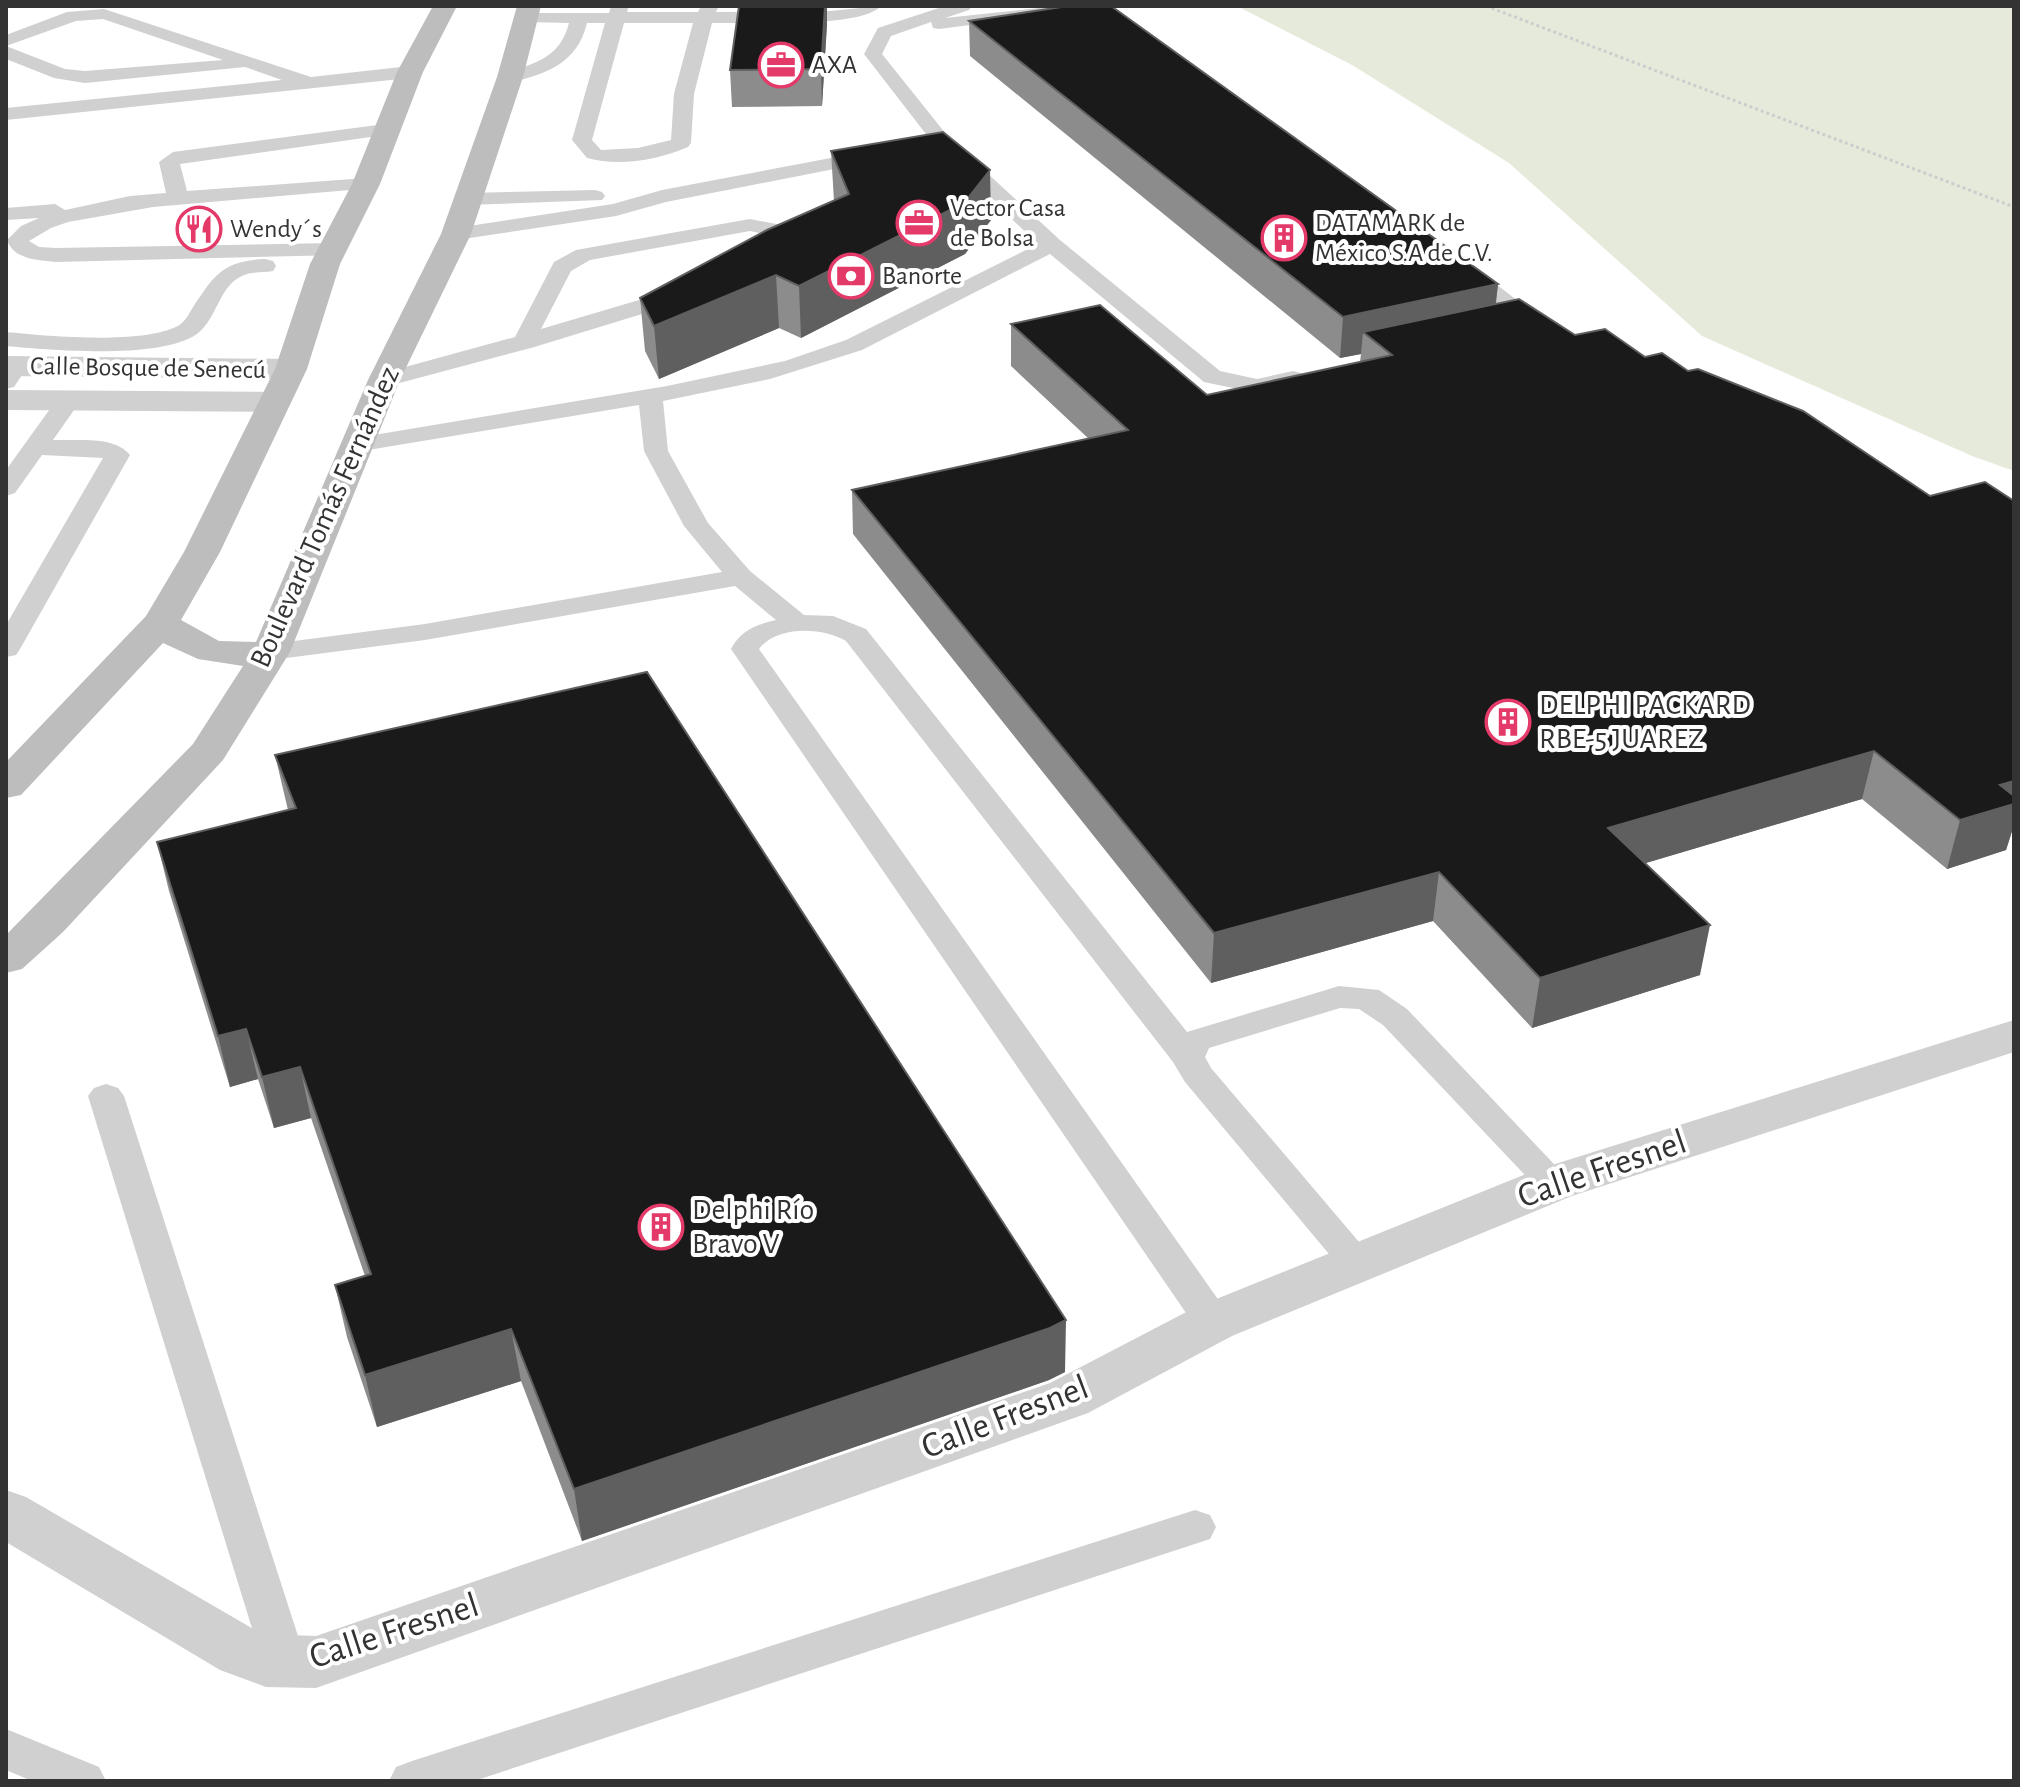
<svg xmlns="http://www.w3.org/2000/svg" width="2020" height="1787" viewBox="0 0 2020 1787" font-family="'Alegreya Sans',sans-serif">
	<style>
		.green { fill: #e5eadb }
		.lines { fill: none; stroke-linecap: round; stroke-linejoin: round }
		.path { stroke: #cdcdcd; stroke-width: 3; stroke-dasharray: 3 3; stroke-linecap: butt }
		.lane { fill: #d0d0d0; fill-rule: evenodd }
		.street { fill: #d0d0d0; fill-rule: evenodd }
		.secondary { fill: #bdbdbd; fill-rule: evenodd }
		.wall { fill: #8c8c8c }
		.shaded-wall { fill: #5f5f5f }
		.building { fill: #1a1a1a; stroke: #5f5f5f; stroke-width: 2 }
		.labels { text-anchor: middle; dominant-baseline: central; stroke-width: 8; stroke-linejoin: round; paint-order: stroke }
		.far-poi-label { font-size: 26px; fill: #333; stroke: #fff; text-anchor: start }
		.far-street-label { font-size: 26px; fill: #333; stroke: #fff }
		.street-label { font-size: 30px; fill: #333; stroke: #fff }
		.poi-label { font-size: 30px; fill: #333; stroke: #fff; text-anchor: start }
		.near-street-label { font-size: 36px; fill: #333; stroke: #fff }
	</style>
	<rect width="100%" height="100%" fill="#fff"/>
	<path class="green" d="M 1237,6 L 2014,6 L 2014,471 L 1972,456 L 1702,336 L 1509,163 L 1352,65 Z"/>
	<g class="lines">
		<path class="path" d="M 1486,6 L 2014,207"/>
		<path class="lane" d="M 611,6 L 629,6 L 627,12 L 698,12 L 701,6 L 719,6 L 716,12 L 830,11 L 881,6 C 860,29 746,22 712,23 L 694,94 L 691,143 L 688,147 C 657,160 619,167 587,158 L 572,140 L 605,23 L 587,23 C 577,64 547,73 510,83 L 500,77 L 503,73 C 535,64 560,58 569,23 L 526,22 L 517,17 L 520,13 L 609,13 ZM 624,23 L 693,23 L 674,94 L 671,140 L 638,148 L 601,150 L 592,140 Z
			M 945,6 L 972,6 L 969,10 L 945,18 L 1057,6 L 1040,16 L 939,29 L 933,28 L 931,22 L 891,36 L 882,54 L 950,139 L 1060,240 L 1220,371 L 1257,379 L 1293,371 L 1301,373 L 1305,378 L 1301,383 L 1257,393 L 1204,382 L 1050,254 L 862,350 L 770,379 L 663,401 L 668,451 L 708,523 L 750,571 L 804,615 L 833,616 L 866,629 L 1187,1032 L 1339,986 L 1379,990 L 1407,1009 L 1572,1183 L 1567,1192 L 1554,1196 L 1541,1192 L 1383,1025 L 1359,1009 L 1340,1008 L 1209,1048 L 1205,1057 L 1211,1068 L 1376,1262 L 1370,1272 L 1357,1276 L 1344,1272 L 1185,1082 L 1173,1062 L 846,641 C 823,627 777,625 759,649 L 1227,1312 L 1232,1322 L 1227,1332 L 1213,1336 L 1199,1332 L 731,649 C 741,630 755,625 776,620 L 735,586 L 425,640 L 271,660 L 261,658 L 257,652 L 261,646 L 271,644 L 425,624 L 722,572 L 684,526 L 644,451 L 639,405 L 356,452 L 347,450 L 344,445 L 347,440 L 356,438 L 667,386 L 785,361 L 846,340 L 1038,244 L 936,147 L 864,54 L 878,28 Z
			M 104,9 L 311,77 L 410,66 L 419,72 L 410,78 L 6,120 L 6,108 L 282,80 L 245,67 L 85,83 L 54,78 L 6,59 L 6,35 L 67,12 ZM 103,19 L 223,60 L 85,71 L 65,69 L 6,46 L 76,21 Z
			M 385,124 L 395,130 L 392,134 L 180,164 L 187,191 L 366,178 L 373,180 L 376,184 L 373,188 L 153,207 L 68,222 L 51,228 L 29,241 L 39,247 L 56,248 L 332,243 L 340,245 L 343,250 L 340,255 L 56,262 C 38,260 14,260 7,240 L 21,226 L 39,218 L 6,220 L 6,208 L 55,204 L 65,210 L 130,196 L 166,193 L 159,162 L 173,152 Z
			M 873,150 L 880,152 L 883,156 L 880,160 L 666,202 L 616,216 L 456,240 L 445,234 L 456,228 L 613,204 L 662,190 Z
			M 595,190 L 602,192 L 605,196 L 602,200 L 467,205 L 457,199 L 467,193 Z
			M 750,219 L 792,227 L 803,240 L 775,257 L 764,250 L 779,239 L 777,237 L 750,231 L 590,260 L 571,271 L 541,329 L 683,287 L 694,294 L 691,299 L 531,348 L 392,385 L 376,385 L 372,380 L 376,375 L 515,337 L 554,262 L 576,250 Z
			M 265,259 L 273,261 L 276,266 L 273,271 C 263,273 252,271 242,276 C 219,286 217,319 197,334 C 160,360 50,350 6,346 L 6,332 C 48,336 140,345 178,326 C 185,322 189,314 193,307 C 215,274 223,261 265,259 Z
			M 1462,262 L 1470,264 L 1532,312 L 1536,323 C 1529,334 1518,338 1506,335 L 1502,330 L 1513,320 L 1454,274 L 1451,269 Z
			M 16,359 L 24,361 L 28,366 L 14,387 L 6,389 L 6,363 Z
			M 69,393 L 78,395 L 81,400 L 53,440 C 75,441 115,435 130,455 L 20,649 L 16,655 L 6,657 L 6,625 L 103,458 L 42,455 L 15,493 L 6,496 L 6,470 L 60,395 Z
			M 106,1084 L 118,1088 L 124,1096 L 307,1664 L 301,1677 L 285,1683 L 269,1677 L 263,1664 L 88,1096 L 94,1088 Z
			M 1195,1510 L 1210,1515 L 1216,1527 L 1210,1539 L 474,1781 L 389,1781 L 396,1767 L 412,1761 Z
			M 6,1729 L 99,1767 L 106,1781 L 32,1781 L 6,1770 Z"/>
		<path class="street" d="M 6,356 L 291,359 L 302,362 L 307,369 L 302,376 L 291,379 L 6,376 Z
			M 6,390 L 274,392 L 286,395 L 291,402 L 286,409 L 274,412 L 6,410 Z
			M 2014,1020 L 2014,1052 L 1572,1196 L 1232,1336 L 1088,1413 L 316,1688 L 266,1687 L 220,1670 L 6,1542 L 6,1490 L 26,1497 L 262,1634 L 316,1636 L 1050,1383 L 1194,1308 L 1536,1170 Z"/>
		<path class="secondary" d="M 433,6 L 457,6 L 423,72 L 380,184 L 340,264 L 307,369 L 220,552 L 181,620 L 219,641 L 256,642 L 368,380 L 441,234 L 497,77 L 517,6 L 541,6 L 523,77 L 471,234 L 400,380 L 290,652 L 223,760 L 63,932 L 22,969 L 6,973 L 6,935 L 193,744 L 243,666 L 198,659 L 163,643 L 21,795 L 6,798 L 6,762 L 146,616 L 184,552 L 275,369 L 310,264 L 352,184 L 397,72 Z"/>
	</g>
	<path class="wall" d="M 739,6 L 835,6 L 827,6 L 827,24 L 822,106 L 732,107 L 730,70 Z
		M 969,21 L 1498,284 L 1496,304 L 1575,335 L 1688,371 L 1930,496 L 2014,501 L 2014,825 L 2006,850 L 1947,869 L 1862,799 L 1645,863 L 1700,975 L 1532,1028 L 1433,921 L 1211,983 L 853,534 L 852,490 L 1089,439 L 1011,366 L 1011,324 L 1207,395 L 1360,362 L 1361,354 L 1340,358 L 970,56 Z
		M 831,151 L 991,220 L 965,254 L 801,338 L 779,328 L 659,379 L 645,351 L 640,298 L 834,201 Z
		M 275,755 L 1065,1372 L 1049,1380 L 582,1541 L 521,1381 L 377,1427 L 347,1337 L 335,1285 L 365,1276 L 311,1118 L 274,1128 L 258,1079 L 230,1087 L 169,891 L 157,842 L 288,810 Z"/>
	<path class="shaded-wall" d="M 825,6 L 827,6 L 827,24 L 822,106 L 821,69 Z
		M 990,170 L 991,220 L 965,254 L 801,338 L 799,286 Z
		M 776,275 L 779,328 L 659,379 L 654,326 Z
		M 1498,284 L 1493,325 L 1363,332 L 1361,354 L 1340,358 L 1343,317 Z
		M 1874,751 L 1862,799 L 1599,877 L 1608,828 Z
		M 2014,781 L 2014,825 L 2006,850 L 1947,869 L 1960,820 L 2000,785 Z
		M 1439,872 L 1433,921 L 1211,983 L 1214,933 Z
		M 1710,925 L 1700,975 L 1532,1028 L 1540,978 Z
		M 246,1029 L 258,1079 L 230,1087 L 218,1036 Z
		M 300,1067 L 311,1118 L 274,1128 L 262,1077 Z
		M 1066,1320 L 1065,1372 L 1049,1380 L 582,1541 L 574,1489 Z
		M 511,1329 L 521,1381 L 377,1427 L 365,1375 Z"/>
	<path class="building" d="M 739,6 L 825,6 L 821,69 L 730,70 Z
		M 1068,6 L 1111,6 L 1498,284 L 1343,317 L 969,21 Z
		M 943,132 L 990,170 L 964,203 L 799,286 L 776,275 L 654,326 L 640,298 L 767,230 L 849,194 L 831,151 Z
		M 1519,299 L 1575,335 L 1605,329 L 1645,357 L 1662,353 L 1688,371 L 1698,369 L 1803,411 L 1930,496 L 1985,482 L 2014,501 L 2014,781 L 2000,785 L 2014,796 L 2014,804 L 1960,820 L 1874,751 L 1608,828 L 1710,925 L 1540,978 L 1439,872 L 1214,933 L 852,490 L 1128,430 L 1011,324 L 1100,305 L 1207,395 L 1392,355 L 1363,332 Z
		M 647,672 L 1066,1320 L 1050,1328 L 574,1489 L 511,1329 L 365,1375 L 335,1285 L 371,1274 L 300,1067 L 262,1077 L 246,1029 L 218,1036 L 157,842 L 296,808 L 275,755 Z"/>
	<defs>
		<g id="office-ring" transform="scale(2.3)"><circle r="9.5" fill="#fff" stroke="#e43a69" stroke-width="1.5"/><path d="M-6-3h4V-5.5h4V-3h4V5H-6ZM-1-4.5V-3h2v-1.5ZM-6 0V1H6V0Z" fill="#e43a69"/></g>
		<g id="restaurant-ring" transform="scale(2.3)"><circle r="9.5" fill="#fff" stroke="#e43a69" stroke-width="1.5"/><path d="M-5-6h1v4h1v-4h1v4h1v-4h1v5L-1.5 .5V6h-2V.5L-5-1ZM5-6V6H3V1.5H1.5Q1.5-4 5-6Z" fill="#e43a69"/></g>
		<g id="building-ring" transform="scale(2.3)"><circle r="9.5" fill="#fff" stroke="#e43a69" stroke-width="1.5"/><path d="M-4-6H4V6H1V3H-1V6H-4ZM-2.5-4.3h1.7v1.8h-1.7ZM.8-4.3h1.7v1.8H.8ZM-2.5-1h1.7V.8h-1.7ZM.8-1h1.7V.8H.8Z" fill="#e43a69"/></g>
		<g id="bank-ring" transform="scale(2.3)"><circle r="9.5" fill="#fff" stroke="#e43a69" stroke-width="1.5"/><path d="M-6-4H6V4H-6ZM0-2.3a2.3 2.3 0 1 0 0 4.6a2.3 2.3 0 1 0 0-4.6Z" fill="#e43a69"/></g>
	</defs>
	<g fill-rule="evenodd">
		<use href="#office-ring" x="781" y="65"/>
		<use href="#office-ring" x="919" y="223"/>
		<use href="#restaurant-ring" x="199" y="229"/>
		<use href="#building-ring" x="1284" y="238"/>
		<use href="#bank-ring" x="851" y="276"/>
		<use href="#building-ring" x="1508" y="722"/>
		<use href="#building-ring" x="661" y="1227"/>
	</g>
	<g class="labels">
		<g class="far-poi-label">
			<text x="812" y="65">AXA</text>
			<text x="950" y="208">Vector Casa<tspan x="950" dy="30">de Bolsa</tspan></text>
			<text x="1315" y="223">DATAMARK de<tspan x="1315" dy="30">México S.A de C.V.</tspan></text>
			<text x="230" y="229">Wendy´s</text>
			<text x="882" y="276">Banorte</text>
		</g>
		<g class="far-street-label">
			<text transform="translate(148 368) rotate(1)">Calle Bosque de Senecú</text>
		</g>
		<g class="street-label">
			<text transform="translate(325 517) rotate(-66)">Boulevard Tomás Fernández</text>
		</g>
		<g class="poi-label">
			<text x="1539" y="705">DELPHI PACKARD<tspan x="1539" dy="34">RBE-5 JUAREZ</tspan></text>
			<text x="692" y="1210">Delphi Río<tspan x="692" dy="34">Bravo V</tspan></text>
		</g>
		<g class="near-street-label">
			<text transform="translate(1602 1169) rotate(-19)">Calle Fresnel</text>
			<text transform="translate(1005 1417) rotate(-21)">Calle Fresnel</text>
			<text transform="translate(394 1631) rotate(-18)">Calle Fresnel</text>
		</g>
	</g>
	<rect width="2020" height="1787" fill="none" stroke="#333333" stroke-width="16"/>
</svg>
